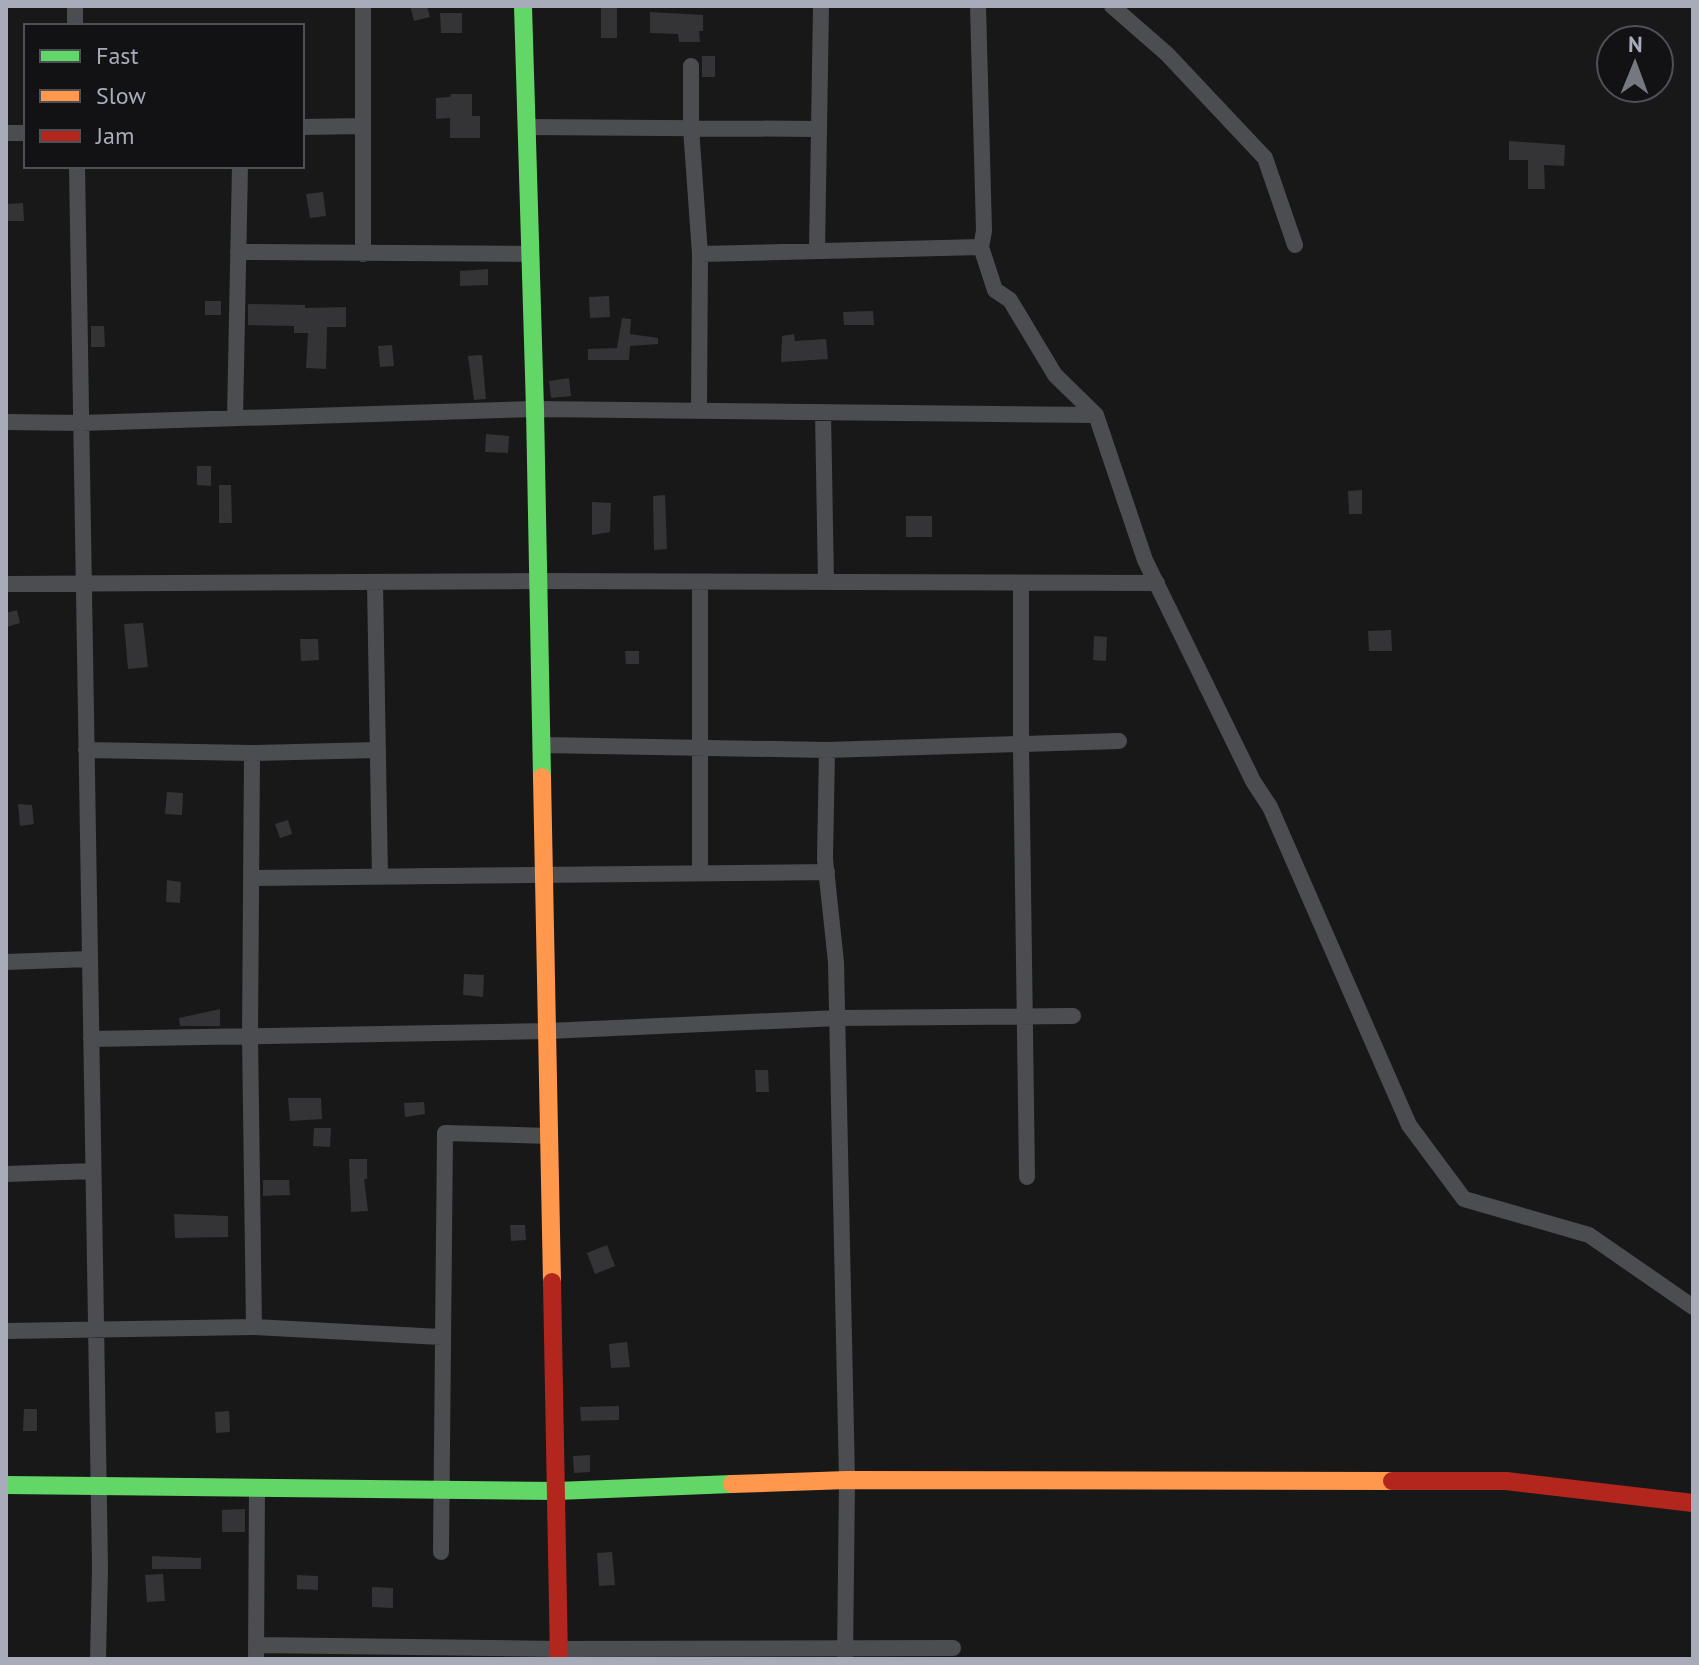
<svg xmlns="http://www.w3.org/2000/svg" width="1699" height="1665" viewBox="0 0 1699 1665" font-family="'PT Sans',sans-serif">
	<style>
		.building { fill: #343436 }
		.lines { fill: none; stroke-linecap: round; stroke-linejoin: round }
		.street { stroke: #4c4d51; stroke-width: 16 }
		.fast { stroke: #63d668; stroke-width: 18 }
		.slow { stroke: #ff974d; stroke-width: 18 }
		.jam { stroke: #b3261e; stroke-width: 18 }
	</style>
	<rect width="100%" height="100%" fill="#181818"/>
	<path class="building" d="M 410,6 L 427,6 L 430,17 L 414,21 Z
		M 601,6 L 617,6 L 617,38 L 601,38 Z
		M 650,12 L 703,15 L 703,31 L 699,31 L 700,42 L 679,42 L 678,34 L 650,33 Z
		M 440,13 L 462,13 L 462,33 L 441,33 Z
		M 702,56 L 715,56 L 715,77 L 702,77 Z
		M 451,94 L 472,94 L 472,116 L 480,116 L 480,138 L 450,138 L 450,118 L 436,119 L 436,98 L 450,97 Z
		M 1509,141 L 1565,145 L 1564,166 L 1544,165 L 1545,189 L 1528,189 L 1528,160 L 1509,160 Z
		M 323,192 L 326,216 L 310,218 L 306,194 Z
		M 23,203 L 24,221 L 6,221 L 6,204 Z
		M 488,269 L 488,285 L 460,286 L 460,271 Z
		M 609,296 L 610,317 L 590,318 L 589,297 Z
		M 205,301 L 221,301 L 221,315 L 205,315 Z
		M 248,304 L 305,305 L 305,308 L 346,307 L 346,327 L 327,327 L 326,369 L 306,368 L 308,333 L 294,333 L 294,326 L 248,325 Z
		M 873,311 L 874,325 L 844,325 L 843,312 Z
		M 622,318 L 631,319 L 630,334 L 658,338 L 658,344 L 630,346 L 629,360 L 588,360 L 588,349 L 617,348 Z
		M 91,326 L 104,326 L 105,347 L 91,347 Z
		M 794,334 L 795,341 L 826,339 L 828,359 L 781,362 L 782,336 Z
		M 392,345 L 394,366 L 380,367 L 378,346 Z
		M 482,355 L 486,399 L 474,400 L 468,356 Z
		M 569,378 L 571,396 L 551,398 L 549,381 Z
		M 486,434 L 509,436 L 508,453 L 485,452 Z
		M 197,466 L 211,466 L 211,486 L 197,485 Z
		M 219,485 L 231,485 L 232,523 L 219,523 Z
		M 1362,490 L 1362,514 L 1349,514 L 1348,491 Z
		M 665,495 L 667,549 L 654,550 L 653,496 Z
		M 592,502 L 611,503 L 610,532 L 592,535 Z
		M 906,516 L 932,516 L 932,537 L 906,537 Z
		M 17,610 L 20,623 L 6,627 L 6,613 Z
		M 143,623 L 148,667 L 128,669 L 124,624 Z
		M 1391,630 L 1392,651 L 1369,651 L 1368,631 Z
		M 1094,636 L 1107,637 L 1106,661 L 1093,660 Z
		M 300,639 L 318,639 L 319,660 L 301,661 Z
		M 625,651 L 639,651 L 639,664 L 626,664 Z
		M 167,792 L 183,793 L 182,815 L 165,814 Z
		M 18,804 L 32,805 L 34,824 L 20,826 Z
		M 288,820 L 292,834 L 280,838 L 275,824 Z
		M 167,880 L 181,882 L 180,903 L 166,902 Z
		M 464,974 L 484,975 L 483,997 L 463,995 Z
		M 220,1009 L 220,1026 L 180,1026 L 179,1018 Z
		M 755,1070 L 768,1070 L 769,1092 L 756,1092 Z
		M 288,1098 L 321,1098 L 322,1119 L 290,1121 Z
		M 424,1102 L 425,1114 L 405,1117 L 404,1103 Z
		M 314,1128 L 331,1128 L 330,1147 L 313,1146 Z
		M 349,1159 L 367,1159 L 367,1179 L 364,1179 L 368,1211 L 351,1212 Z
		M 263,1180 L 289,1180 L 290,1195 L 263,1196 Z
		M 174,1214 L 228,1216 L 228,1237 L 175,1238 Z
		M 510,1225 L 525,1225 L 526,1240 L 511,1241 Z
		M 607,1245 L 615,1266 L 595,1274 L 587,1253 Z
		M 627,1342 L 630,1367 L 611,1368 L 609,1344 Z
		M 619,1406 L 619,1420 L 581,1421 L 580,1407 Z
		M 24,1409 L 37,1409 L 37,1431 L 23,1431 Z
		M 229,1411 L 230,1432 L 216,1433 L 215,1412 Z
		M 590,1455 L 590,1472 L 574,1473 L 573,1456 Z
		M 245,1509 L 245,1532 L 222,1532 L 222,1510 Z
		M 612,1552 L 615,1585 L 599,1586 L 597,1553 Z
		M 152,1556 L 201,1558 L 201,1569 L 152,1569 Z
		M 163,1574 L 165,1601 L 147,1602 L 145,1575 Z
		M 297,1575 L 318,1576 L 318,1590 L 297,1589 Z
		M 372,1587 L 393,1588 L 393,1608 L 372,1607 Z"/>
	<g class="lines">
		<path class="street" d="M 75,6 L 75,26
			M 363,6 L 363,254
			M 978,6 L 984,231 L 981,247 L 995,290 L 1010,300 L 1055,375 L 1096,415 L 1145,560 L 1253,781 L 1270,807 L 1409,1125 L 1464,1199 L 1589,1235 L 1693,1307
			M 1112,6 L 1167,54 L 1265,158 L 1295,245
			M 691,66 L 691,128 L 700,254 L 699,411
			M 302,127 L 363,126
			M 527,127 L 818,129
			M 6,133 L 26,133
			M 77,166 L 100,1567 L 98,1659
			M 817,251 L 821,6
			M 238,252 L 530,254
			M 700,254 L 981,247
			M 823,412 L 826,582
			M 235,418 L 240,166
			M 6,422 L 81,423 L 535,409 L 1096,415
			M 375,582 L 380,877
			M 700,582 L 700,873
			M 1021,583 L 1021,744 L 1027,1177
			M 6,584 L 538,581 L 1157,583
			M 542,745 L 827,750 L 1119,741
			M 86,750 L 252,753 L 378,750
			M 827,750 L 825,859 L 836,962 L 847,1480 L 845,1659
			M 252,753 L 250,1036 L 254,1327
			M 252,878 L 827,872
			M 6,962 L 89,959
			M 91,1039 L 548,1031 L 838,1018 L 1073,1016
			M 6,1174 L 93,1171
			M 6,1331 L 254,1327 L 441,1337
			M 441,1552 L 445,1133 L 550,1136
			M 256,1645 L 559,1649 L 953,1648
			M 256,1659 L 257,1487"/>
		<path class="fast" d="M 523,6 L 535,409 L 542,777
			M 6,1485 L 557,1491 L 732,1484"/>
		<path class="slow" d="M 542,777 L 552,1282
			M 732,1484 L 847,1480 L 1392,1481"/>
		<path class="jam" d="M 552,1282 L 559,1659
			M 1392,1481 L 1506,1481 L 1693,1503"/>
	</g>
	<rect width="1699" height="1665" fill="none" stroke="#a8acba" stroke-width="16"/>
	<rect x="24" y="24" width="280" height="144" fill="#121215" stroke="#4e5057" stroke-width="2"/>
	<rect x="40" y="50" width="40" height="12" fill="#63d668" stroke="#4e5057" stroke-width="2"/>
	<text x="96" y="64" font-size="24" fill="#a8acba">Fast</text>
	<rect x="40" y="90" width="40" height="12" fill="#ff974d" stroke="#4e5057" stroke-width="2"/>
	<text x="96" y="104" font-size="24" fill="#a8acba">Slow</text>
	<rect x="40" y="130" width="40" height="12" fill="#b3261e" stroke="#4e5057" stroke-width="2"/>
	<text x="96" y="144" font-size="24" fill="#a8acba">Jam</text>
	<g transform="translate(1635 64) rotate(1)"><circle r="38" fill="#121215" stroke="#4e5057" stroke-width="2"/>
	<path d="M0-6L14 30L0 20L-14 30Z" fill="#767881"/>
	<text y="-12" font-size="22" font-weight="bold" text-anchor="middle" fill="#a8acba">N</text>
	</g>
</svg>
